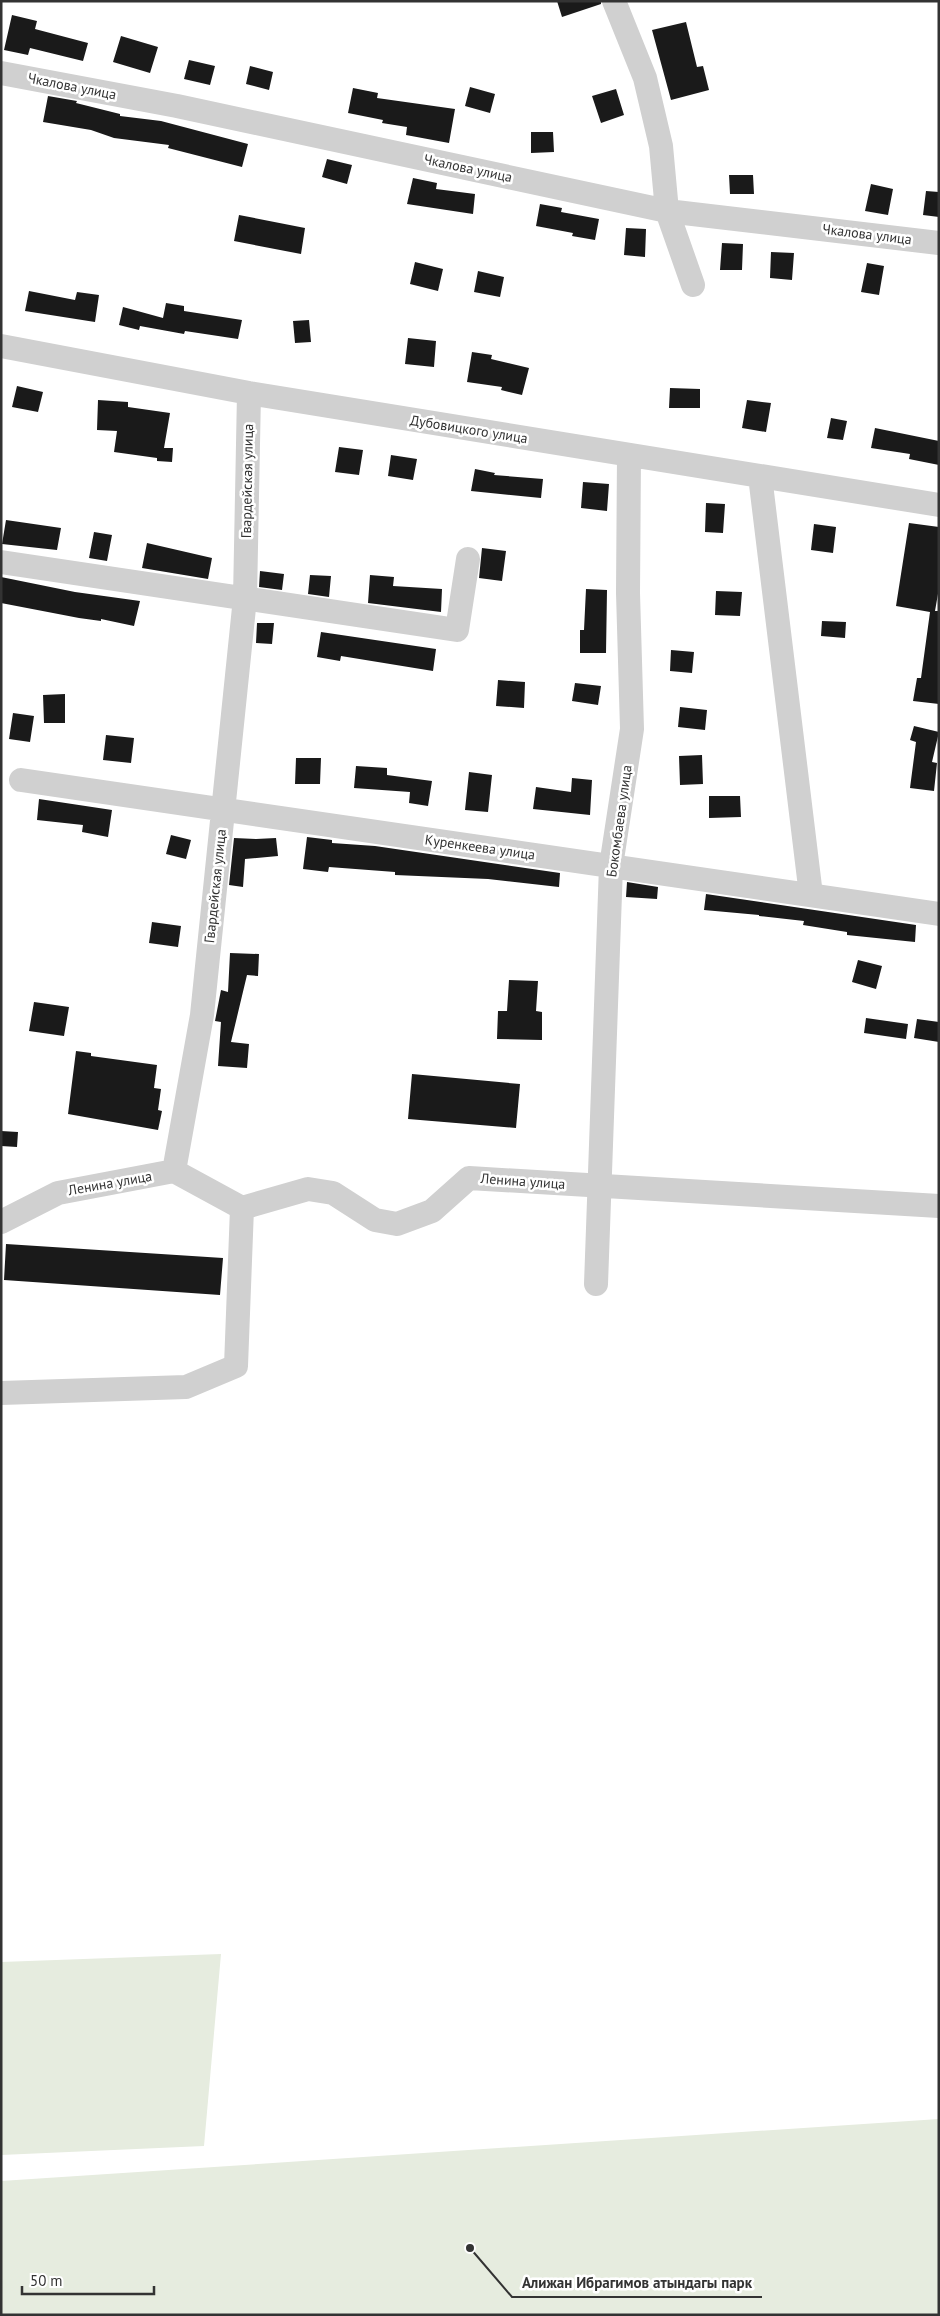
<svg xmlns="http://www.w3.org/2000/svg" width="940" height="2316" viewBox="0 0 940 2316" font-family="'PT Sans',sans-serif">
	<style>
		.green { fill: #e6ecdf }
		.building { fill: #1a1a1a }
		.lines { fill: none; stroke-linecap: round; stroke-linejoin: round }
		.minor { stroke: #d0d0d0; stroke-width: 24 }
		.labels { text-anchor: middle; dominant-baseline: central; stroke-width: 5; stroke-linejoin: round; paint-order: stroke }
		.street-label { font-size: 14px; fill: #333; stroke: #fff }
		.leader { fill: none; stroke: #333; stroke-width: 2 }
		.callout-dot { fill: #333; stroke: #fff; stroke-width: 2 }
		.callout-label { font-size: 15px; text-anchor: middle; font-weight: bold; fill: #333; stroke: #fff; stroke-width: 5; stroke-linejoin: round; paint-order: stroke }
	</style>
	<rect width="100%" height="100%" fill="#fff"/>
	<path class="green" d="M 221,1954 L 204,2146 L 1,2155 L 1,1962 Z
		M 939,2119 L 939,2315 L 1,2315 L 1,2181 Z"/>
	<path class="building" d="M 557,1 L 601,1 L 601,4 L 562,17 Z
		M 12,15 L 37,21 L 35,29 L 88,43 L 83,61 L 30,48 L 28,55 L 4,50 Z
		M 686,22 L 697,67 L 703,66 L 709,90 L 671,100 L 652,30 Z
		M 121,36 L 158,47 L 150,73 L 113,62 Z
		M 189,60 L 215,66 L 210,85 L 184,79 Z
		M 250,66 L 273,72 L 269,90 L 246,84 Z
		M 470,87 L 495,94 L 490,113 L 465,106 Z
		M 353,88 L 378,93 L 377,98 L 455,109 L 449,143 L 406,135 L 407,127 L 382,123 L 383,120 L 348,113 Z
		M 616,89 L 624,115 L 601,123 L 592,96 Z
		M 48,96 L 77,101 L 76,103 L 120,114 L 120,116 L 161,121 L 248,144 L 242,167 L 168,148 L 169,145 L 114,138 L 91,130 L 43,122 Z
		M 531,132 L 553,132 L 554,152 L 531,153 Z
		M 327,159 L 352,165 L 347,184 L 322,177 Z
		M 729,175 L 753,175 L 754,194 L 730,194 Z
		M 413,178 L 437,183 L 436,189 L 475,194 L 473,214 L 407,204 Z
		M 871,184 L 893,189 L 888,215 L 865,211 Z
		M 926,191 L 939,192 L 939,217 L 923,215 Z
		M 540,204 L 562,208 L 561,212 L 599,219 L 595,240 L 572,236 L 573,233 L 536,226 Z
		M 239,215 L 305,228 L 301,254 L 234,241 Z
		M 626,228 L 646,229 L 645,257 L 624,255 Z
		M 722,243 L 743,244 L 742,270 L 720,270 Z
		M 771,252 L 794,253 L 792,280 L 770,278 Z
		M 415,262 L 443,269 L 438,291 L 410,284 Z
		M 867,263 L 884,266 L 879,295 L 861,292 Z
		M 478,271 L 504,277 L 500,297 L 474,292 Z
		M 29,291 L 75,300 L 77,292 L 99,295 L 95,322 L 25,311 Z
		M 166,303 L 184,306 L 184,311 L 242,320 L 238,339 L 185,331 L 184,334 L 140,326 L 139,330 L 119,325 L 123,307 L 163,318 Z
		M 309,320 L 311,342 L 295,343 L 293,321 Z
		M 408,338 L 436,341 L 434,367 L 405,364 Z
		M 472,352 L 492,355 L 491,359 L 529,368 L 522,395 L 501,390 L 502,387 L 467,382 Z
		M 17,386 L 43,392 L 38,412 L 12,407 Z
		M 670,388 L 700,389 L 700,408 L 669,408 Z
		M 98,400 L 128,402 L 128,407 L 170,413 L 164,448 L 173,448 L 172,462 L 157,461 L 157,458 L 114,452 L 117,431 L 97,430 Z
		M 747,400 L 771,403 L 766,432 L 742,428 Z
		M 831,418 L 847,421 L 843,440 L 827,438 Z
		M 875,428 L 939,441 L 939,465 L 909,459 L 910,454 L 871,448 Z
		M 339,447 L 363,450 L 359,475 L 335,472 Z
		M 391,455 L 417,459 L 413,480 L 388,476 Z
		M 475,469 L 495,473 L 494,475 L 543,479 L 541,498 L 471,491 Z
		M 583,482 L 609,484 L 607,511 L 581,508 Z
		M 706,503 L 725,504 L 723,533 L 705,532 Z
		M 6,520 L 61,528 L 57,550 L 2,544 Z
		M 909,523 L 939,527 L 939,588 L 935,611 L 939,611 L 939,704 L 913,701 L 917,678 L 921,678 L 930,612 L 896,606 Z
		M 814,524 L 836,527 L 833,553 L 811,550 Z
		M 94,532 L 112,535 L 107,561 L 89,558 Z
		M 147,543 L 212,558 L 208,579 L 142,568 Z
		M 482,548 L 506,551 L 502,581 L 479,578 Z
		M 260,571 L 284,574 L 282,590 L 259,587 Z
		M 310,575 L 331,576 L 329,597 L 308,594 Z
		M 370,575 L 394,577 L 393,586 L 442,589 L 441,612 L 368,603 Z
		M 1,577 L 75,592 L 140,601 L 134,626 L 101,619 L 101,621 L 79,618 L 1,603 Z
		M 586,589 L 607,590 L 606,653 L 580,653 L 580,630 L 584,630 Z
		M 716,591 L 742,592 L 740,616 L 715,615 Z
		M 822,621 L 846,622 L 845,638 L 821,636 Z
		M 257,623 L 274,623 L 272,644 L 256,643 Z
		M 321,632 L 436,649 L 433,671 L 341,656 L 340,661 L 317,657 Z
		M 671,650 L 694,652 L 692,673 L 670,671 Z
		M 498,680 L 525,682 L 524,708 L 496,706 Z
		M 575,683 L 601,686 L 598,705 L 572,701 Z
		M 65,694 L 65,723 L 44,723 L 43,695 Z
		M 680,707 L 707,710 L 705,730 L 678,727 Z
		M 13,713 L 34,716 L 30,742 L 9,739 Z
		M 914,726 L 939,732 L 932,762 L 937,763 L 934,791 L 910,788 L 916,742 L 910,740 Z
		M 106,735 L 134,738 L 131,763 L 103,760 Z
		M 702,755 L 703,784 L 680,785 L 679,756 Z
		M 296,758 L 321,758 L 320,784 L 295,784 Z
		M 356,766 L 387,768 L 387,775 L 432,781 L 428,806 L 409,803 L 410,792 L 354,788 Z
		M 469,772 L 492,775 L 488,812 L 465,810 Z
		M 572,778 L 592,780 L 590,815 L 533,809 L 536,787 L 571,792 Z
		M 709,796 L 740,796 L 741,817 L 709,818 Z
		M 39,799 L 112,810 L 108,837 L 82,832 L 83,825 L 37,820 Z
		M 171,835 L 191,840 L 186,859 L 166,854 Z
		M 307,837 L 332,840 L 332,843 L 375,846 L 560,873 L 559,887 L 488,879 L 395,875 L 395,872 L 329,867 L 328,872 L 303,869 Z
		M 234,838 L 256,839 L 276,838 L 278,856 L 245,859 L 243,887 L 229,885 Z
		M 627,882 L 658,887 L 657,899 L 626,897 Z
		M 706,894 L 916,925 L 915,942 L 847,935 L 847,932 L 803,925 L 804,921 L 759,916 L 759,915 L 704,910 Z
		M 152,922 L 181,926 L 178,947 L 149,943 Z
		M 230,953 L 259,954 L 258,976 L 247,975 L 231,1042 L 249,1044 L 247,1068 L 218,1066 L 221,1022 L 215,1021 L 221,990 L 228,992 Z
		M 858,960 L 882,966 L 876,989 L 852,982 Z
		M 509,980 L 538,981 L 536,1011 L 542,1012 L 542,1040 L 497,1039 L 498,1011 L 507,1011 Z
		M 34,1002 L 69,1007 L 64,1036 L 29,1031 Z
		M 866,1018 L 908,1024 L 906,1039 L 864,1033 Z
		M 917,1019 L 939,1022 L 939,1042 L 914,1038 Z
		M 76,1051 L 91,1053 L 91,1056 L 157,1065 L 154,1088 L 161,1089 L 158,1110 L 162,1111 L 158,1130 L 68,1114 Z
		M 412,1074 L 520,1084 L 516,1128 L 408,1119 Z
		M 1,1131 L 18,1132 L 17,1147 L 1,1146 Z
		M 6,1244 L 223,1258 L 220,1295 L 4,1280 Z"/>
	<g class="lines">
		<path class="minor" d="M 614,1 L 645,78 L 661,146 L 667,211 L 693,285
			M 1,73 L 177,106 L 667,211 L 939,243
			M 1,346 L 249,393 L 939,505
			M 760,476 L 811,895
			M 1,562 L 457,630 L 468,559
			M 21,780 L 939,914
			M 174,1171 L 202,1015 L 245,598 L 249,393
			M 1,1222 L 58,1193 L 174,1171 L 242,1208 L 308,1189 L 333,1193 L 375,1220 L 397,1224 L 432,1211 L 469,1178 L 939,1206
			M 596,1284 L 611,866 L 632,729 L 628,593 L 629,455
			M 1,1393 L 186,1387 L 236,1366 L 242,1208"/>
	</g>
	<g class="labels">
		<g class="street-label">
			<text transform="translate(72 86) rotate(11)">Чкалова улица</text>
			<text transform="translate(468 168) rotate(12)">Чкалова улица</text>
			<text transform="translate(867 234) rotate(7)">Чкалова улица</text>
			<text transform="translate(469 429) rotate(9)">Дубовицкого улица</text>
			<text transform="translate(247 481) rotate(-89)">Гвардейская улица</text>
			<text transform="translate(619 821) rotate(-82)">Бокомбаева улица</text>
			<text transform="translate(480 847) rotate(8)">Куренкеева улица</text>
			<text transform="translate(215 886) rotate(-84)">Гвардейская улица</text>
			<text transform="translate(523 1181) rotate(4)">Ленина улица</text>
			<text transform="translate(110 1183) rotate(-10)">Ленина улица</text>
		</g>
	</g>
	<path class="leader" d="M470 2248L512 2297H762"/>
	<circle class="callout-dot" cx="470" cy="2248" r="5"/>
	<g class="callout-label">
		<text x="637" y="2288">Алижан Ибрагимов атындагы парк</text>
	</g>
	<rect width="940" height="2316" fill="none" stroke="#333333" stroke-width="5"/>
	<path d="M22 2286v8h132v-8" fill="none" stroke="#333333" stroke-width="2.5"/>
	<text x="30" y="2286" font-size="15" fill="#333333" stroke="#ffffff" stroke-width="4" paint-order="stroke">50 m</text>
</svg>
